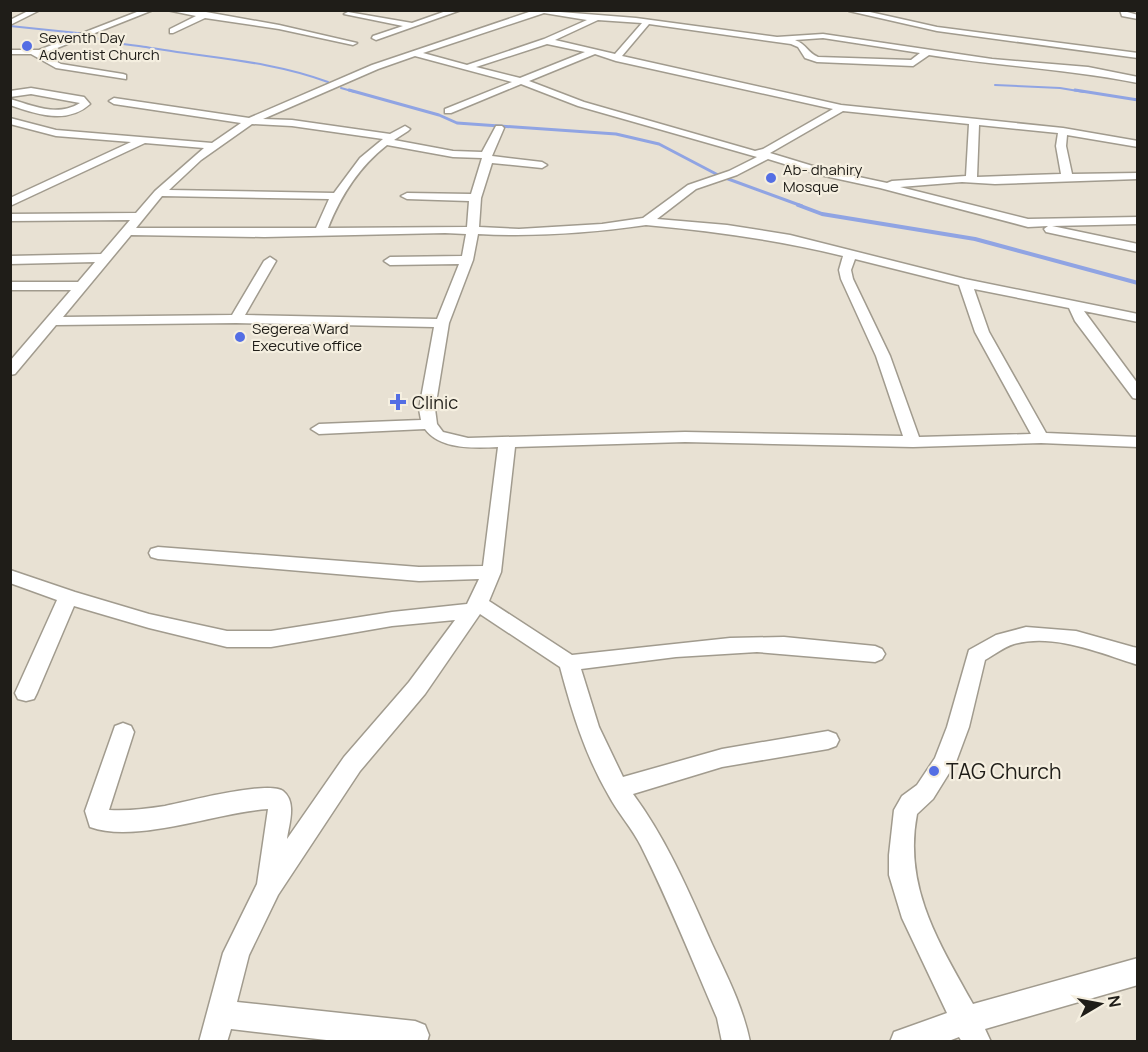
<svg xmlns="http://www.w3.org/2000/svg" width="1148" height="1052" viewBox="0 0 1148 1052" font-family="Manrope,sans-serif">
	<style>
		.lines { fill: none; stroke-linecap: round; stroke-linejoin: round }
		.stream-far2 { stroke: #90a4e3; stroke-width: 2 }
		.stream-far1 { stroke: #90a4e3; stroke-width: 3 }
		.stream { stroke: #90a4e3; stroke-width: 4 }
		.minor-casing { stroke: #a19b8e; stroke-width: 3 }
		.minor { fill: #fff; fill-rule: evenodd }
		.poi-dot { fill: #546ee4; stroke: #f5efe0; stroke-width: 2 }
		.labels { text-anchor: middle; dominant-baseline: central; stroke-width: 4.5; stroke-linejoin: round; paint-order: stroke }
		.far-poi-label { font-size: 15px; fill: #1f1d18; stroke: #f5efe0; text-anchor: start }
		.poi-label { font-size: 18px; fill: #1f1d18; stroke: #f5efe0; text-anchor: start }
		.near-poi-label { font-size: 21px; fill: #1f1d18; stroke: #f5efe0; text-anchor: start }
	</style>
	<rect width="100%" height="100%" fill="#e8e1d3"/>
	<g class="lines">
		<path class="stream-far2" d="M 10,26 L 87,34 C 103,43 127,44 146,47 C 207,58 269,60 328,82
			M 995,85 L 1060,88 L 1084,92
			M 341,88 L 355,92"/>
		<path class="stream-far1" d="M 349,90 L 439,115 L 457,123 L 616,134 L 659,144 L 720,176 L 802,206
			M 1075,90 L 1138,100"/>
		<path class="stream" d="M 798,205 L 822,214 L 975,239 L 1138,283"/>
		<g class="minor-casing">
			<path id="minor" d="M 30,10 L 40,10 L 10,25 L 10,20 Z
				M 142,10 L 153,10 L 42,54 L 61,64 L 123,74 L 126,75 L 126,79 L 56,68 L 31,54 L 10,54 L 10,50 L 39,50 Z
				M 167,10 L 206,12 L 279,25 L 357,43 L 353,45 L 279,29 L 205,18 L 173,33 L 170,33 L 170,29 L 196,16 Z
				M 449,10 L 461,10 L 376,40 L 372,38 L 373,36 L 403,26 L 344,14 L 348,12 L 412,23 Z
				M 535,10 L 636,18 L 777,37 L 823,34 L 992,59 L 1088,67 L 1138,77 L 1138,83 C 1069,69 998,66 929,55 L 913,66 L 817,62 L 805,58 L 798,47 L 791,44 L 649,24 L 622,56 L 841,105 L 1063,128 L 1138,141 L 1138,147 L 1067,135 L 1066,146 L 1072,174 L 1138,173 L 1138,179 L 995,184 L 962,182 L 900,187 L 1028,219 L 1138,217 L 1138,224 L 1052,226 L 1138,244 L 1138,252 L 1046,232 L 1044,229 L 1048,226 L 1028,227 L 880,188 L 820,175 L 768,159 L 737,175 L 696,189 L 657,219 L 727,225 L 790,235 L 965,279 L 1138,314 L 1138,322 L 1084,311 L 1138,384 L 1138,399 L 1133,398 L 1075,321 L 1069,308 L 974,289 L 989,332 L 1046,433 L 1138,437 L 1138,447 L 1041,443 L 913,447 L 685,442 L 515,447 L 501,572 L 489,601 L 572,655 L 730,638 L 784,637 L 875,646 L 882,649 L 885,654 L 882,659 L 875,662 L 757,652 L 676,657 L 581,669 L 599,727 L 623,777 L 722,749 L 828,731 L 836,734 L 839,740 L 836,746 L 828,749 L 722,767 L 633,794 C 667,840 689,892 712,944 C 727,976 743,1007 750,1042 L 722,1042 L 717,1018 C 692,960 669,902 641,846 C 632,828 618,813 609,796 C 585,755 572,712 560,667 L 480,614 L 425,694 L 360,771 L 278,895 L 249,955 L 237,1002 L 415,1021 L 425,1025 L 429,1035 L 427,1042 L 344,1042 L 231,1029 L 227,1042 L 199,1042 L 223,953 L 257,884 L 268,809 C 218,812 136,844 90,827 L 85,811 L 115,726 L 123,723 L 131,726 L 134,732 L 109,810 C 128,811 146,809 165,806 C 185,802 269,780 283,791 C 297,802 289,824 287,839 L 344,757 L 409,682 L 455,620 L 392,626 L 271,647 L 227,647 L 149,628 L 74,606 L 37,693 L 34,699 L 26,701 L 18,699 L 15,693 L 57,600 L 10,583 L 10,570 L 75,592 L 149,614 L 227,631 L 271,631 L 392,612 L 467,604 L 479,579 L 419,581 L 158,559 L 151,557 L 149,553 L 151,549 L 158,547 L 419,567 L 483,566 L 498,447 C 475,448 440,450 425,429 L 319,434 L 311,429 L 319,424 L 421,420 L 419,409 L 434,327 L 236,323 L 56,325 L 15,374 L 10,375 L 10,361 L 71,290 L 10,290 L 10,282 L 78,282 L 95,262 L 10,264 L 10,256 L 101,254 L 130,220 L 10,221 L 10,214 L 136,213 L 155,191 L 204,148 L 145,143 L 10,206 L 10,198 L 131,142 L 56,136 L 10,124 L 10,118 L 56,130 L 212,143 L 241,123 L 114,104 L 109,101 L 114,98 L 249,118 L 372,65 ZM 544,13 L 587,20 L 544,39 L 467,65 L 423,53 ZM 598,20 L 642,23 L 615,54 L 555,40 ZM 823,38 L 920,53 L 911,60 L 818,57 C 808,53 806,44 795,40 ZM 547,44 L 585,52 L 520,78 L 476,67 ZM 595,54 L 616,61 L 833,109 L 763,149 L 755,151 L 584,102 L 529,81 ZM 415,56 L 512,82 L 445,109 L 445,113 L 451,113 L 521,84 L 578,106 L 757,157 L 729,171 L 688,185 L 643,218 L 602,224 L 519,229 L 479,227 L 481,198 L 492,163 L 542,168 L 547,165 L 542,162 L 492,156 L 504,128 L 502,126 L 496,126 L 482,152 L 453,151 L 394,140 L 408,131 L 410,129 L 405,126 L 390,134 L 292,120 L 263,119 L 378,69 ZM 843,111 L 969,124 L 966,176 L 892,181 L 887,183 L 826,170 L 770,153 ZM 252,124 L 292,126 L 383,139 L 360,158 L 334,193 L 169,190 L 201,160 ZM 979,125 L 1058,133 L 1056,146 L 1061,174 L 977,177 ZM 387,145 L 453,157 L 482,158 L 471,194 L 407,193 L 401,196 L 407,199 L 469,201 L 467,227 L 328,228 C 341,195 359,167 387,145 ZM 162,196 L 329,199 L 316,228 L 136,228 ZM 646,225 C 713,231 778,240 843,256 L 839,270 L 841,279 L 876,356 L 903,436 L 685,432 L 468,438 L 443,432 L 437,424 L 435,409 L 449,323 L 473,260 L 478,234 C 535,237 590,233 646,225 ZM 445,233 L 466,234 L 462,256 L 390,257 L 384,261 L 390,265 L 459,264 L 437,319 L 245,315 L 276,261 L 270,257 L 264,261 L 232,315 L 63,317 L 131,235 L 264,237 ZM 855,259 L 959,285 L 975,332 L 1031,434 L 919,437 L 890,356 L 853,279 L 851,270 Z
				M 861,10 L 937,27 L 1138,53 L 1138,58 L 937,31 L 849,11 Z
				M 1120,10 L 1138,15 L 1138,19 L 1122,16 Z
				M 31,88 L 84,97 L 90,104 C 67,125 36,114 10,105 L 10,99 C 34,106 57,117 80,103 L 31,94 L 10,97 L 10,91 Z
				M 1026,627 L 1076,631 L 1133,647 L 1138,648 L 1138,665 C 1100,653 1054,633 1014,644 C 1004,647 994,655 985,660 L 969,727 L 956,762 L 933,799 L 917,814 C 903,887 939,943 973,1004 L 1138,958 L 1138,985 L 985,1029 L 991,1042 L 962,1042 L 959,1037 L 946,1042 L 890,1042 L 894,1032 L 947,1013 L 902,918 L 889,875 L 889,855 L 894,810 L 902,796 L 917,785 L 935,758 L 947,727 L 969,650 L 996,635 Z"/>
		</g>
		<use href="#minor" class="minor"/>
	</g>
	<g class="poi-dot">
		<circle cx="27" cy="46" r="6"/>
		<circle cx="771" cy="178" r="6"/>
		<circle cx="240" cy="337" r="6"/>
		<path d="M395 393h6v6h6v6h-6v6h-6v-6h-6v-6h6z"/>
		<circle cx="934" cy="771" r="6"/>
	</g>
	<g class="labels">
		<g class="far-poi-label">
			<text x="39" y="37">Seventh Day<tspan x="39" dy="17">Adventist Church</tspan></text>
			<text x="783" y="169">Ab- dhahiry<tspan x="783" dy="17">Mosque</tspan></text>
			<text x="252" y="328">Segerea Ward<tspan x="252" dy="17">Executive office</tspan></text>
		</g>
		<g class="poi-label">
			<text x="412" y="402">Clinic</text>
		</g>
		<g class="near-poi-label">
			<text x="946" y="771">TAG Church</text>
		</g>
	</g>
	<rect width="1148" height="1052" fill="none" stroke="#1f1d18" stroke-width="24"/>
	<g transform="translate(1100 1004) rotate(80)" stroke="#f5efe0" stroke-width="4.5" paint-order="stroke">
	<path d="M0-4.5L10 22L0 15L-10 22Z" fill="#1f1d18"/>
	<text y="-9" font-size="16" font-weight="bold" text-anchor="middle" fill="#1f1d18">N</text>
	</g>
</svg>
